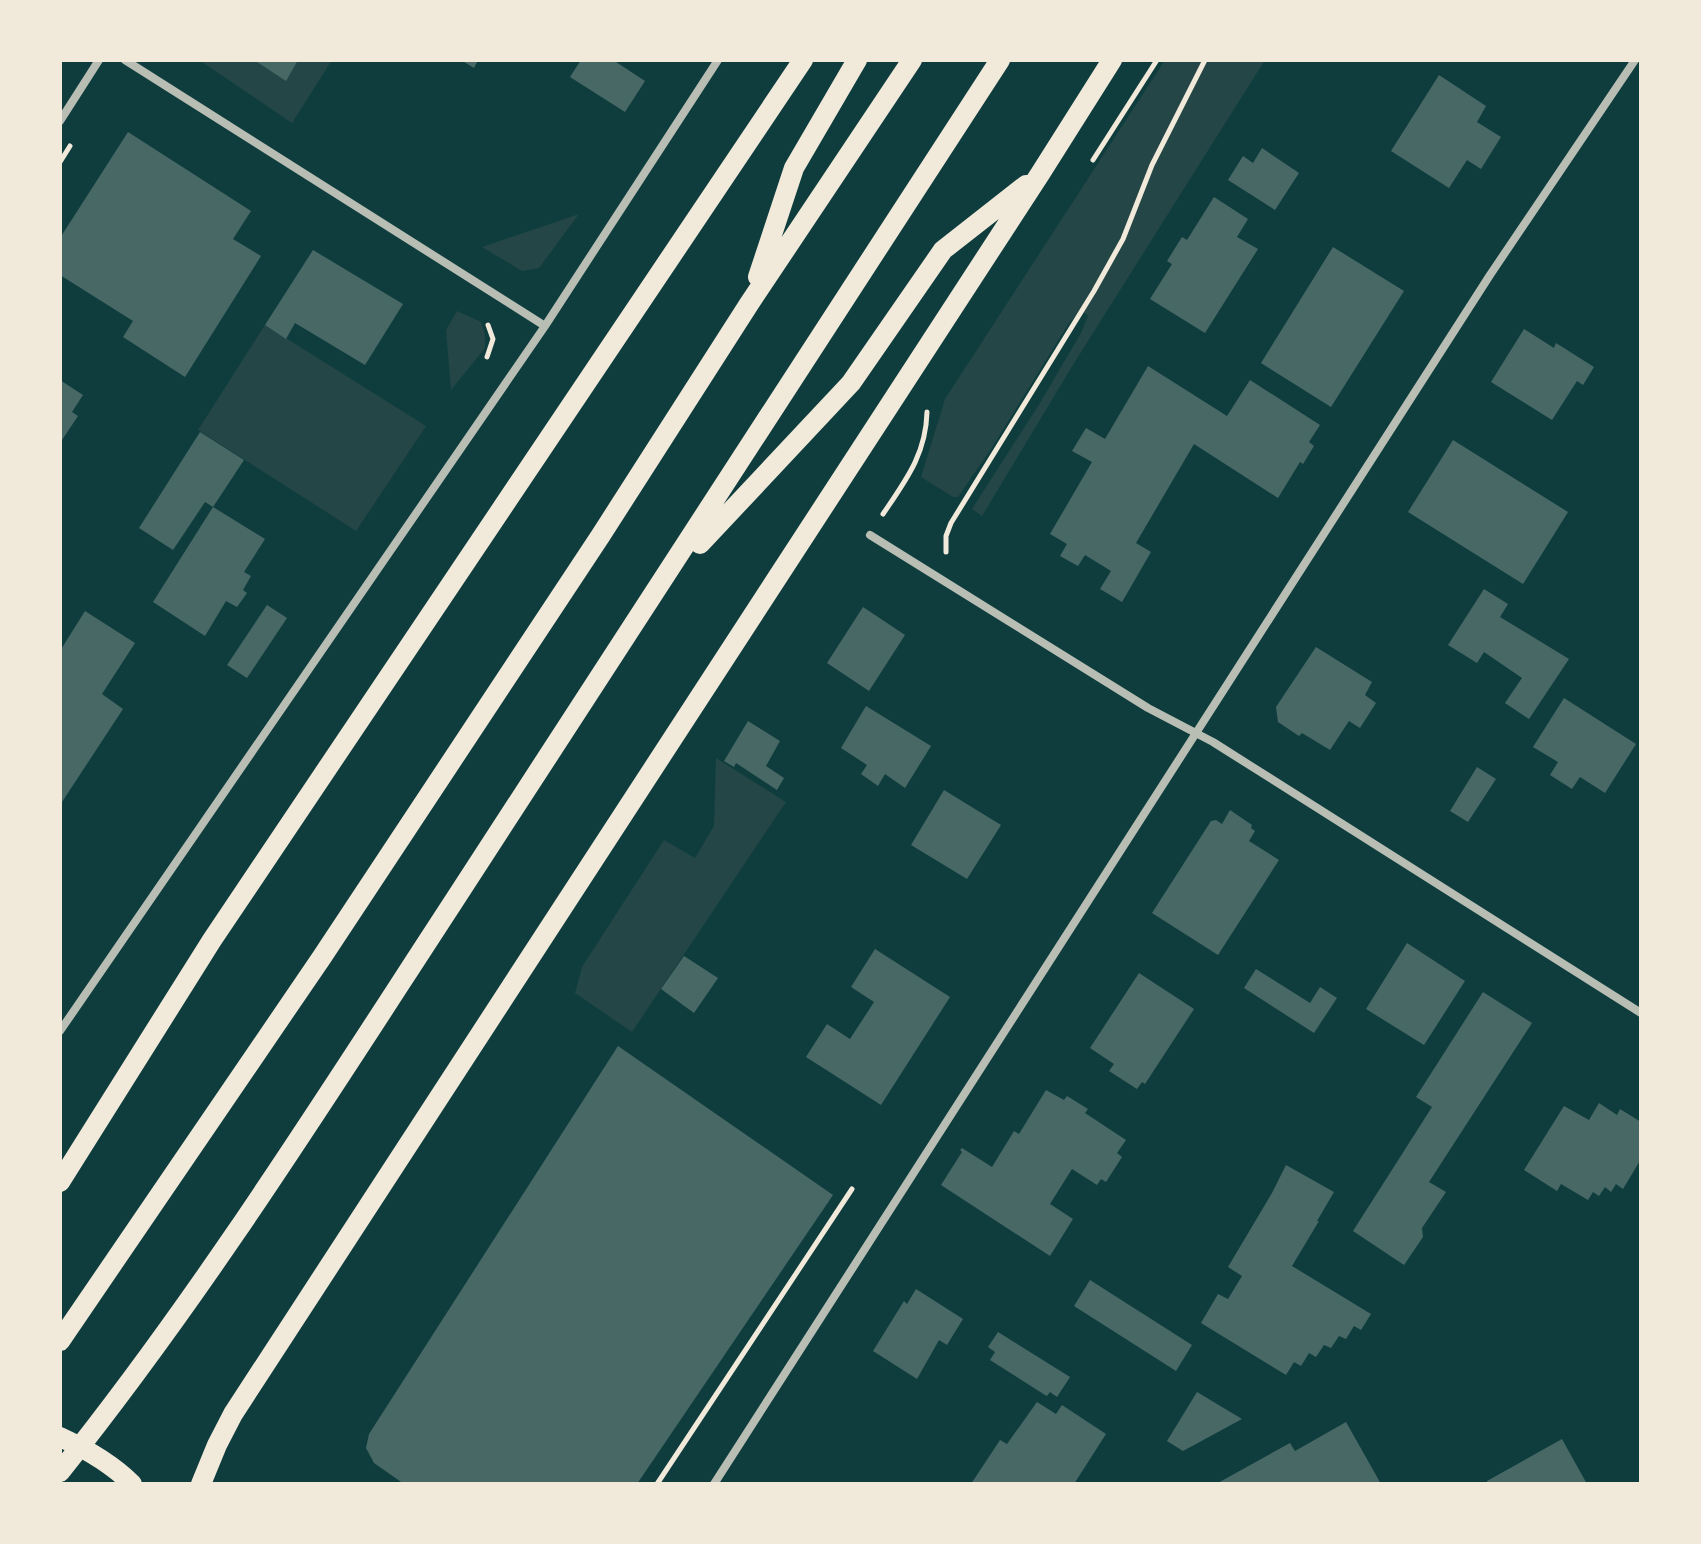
<svg xmlns="http://www.w3.org/2000/svg" width="1701" height="1544" viewBox="0 0 1701 1544" font-family="'DejaVu Sans',sans-serif">
	<style>
		.green { fill: #244646 }
		.building { fill: #486865 }
		.lines { fill: none; stroke-linecap: round; stroke-linejoin: round }
		.path { stroke: #f1e9da; stroke-width: 5 }
		.minor { stroke: #b8beb3; stroke-width: 8 }
		.primary { stroke: #f1e9da; stroke-width: 20 }
	</style>
	<rect width="100%" height="100%" fill="#0f3d3e"/>
	<path class="green" d="M 199,60 L 332,60 L 292,123 Z
		M 1165,60 L 1265,60 L 1076,360 L 982,516 L 972,509 L 1040,403 L 1081,333 L 1088,316 L 1081,310 L 1069,323 L 991,449 L 958,497 L 953,497 L 921,477 L 945,399 Z
		M 579,214 L 539,268 L 522,271 L 482,247 Z
		M 457,311 L 481,322 L 485,334 L 485,348 L 451,390 L 446,330 Z
		M 265,325 L 426,426 L 356,531 L 198,430 Z
		M 716,758 L 786,802 L 632,1032 L 575,993 L 582,967 L 664,840 L 695,858 L 714,826 Z"/>
	<path class="building" d="M 254,60 L 298,60 L 286,81 Z
		M 461,60 L 478,60 L 474,68 Z
		M 581,60 L 613,60 L 645,81 L 625,112 L 570,77 Z
		M 1439,75 L 1486,106 L 1477,122 L 1501,137 L 1481,169 L 1467,160 L 1449,188 L 1391,151 Z
		M 128,132 L 251,211 L 233,239 L 261,256 L 185,377 L 123,337 L 133,321 L 60,275 L 60,238 Z
		M 1262,148 L 1299,173 L 1275,210 L 1228,180 L 1243,156 L 1253,163 Z
		M 1214,197 L 1248,219 L 1237,237 L 1258,249 L 1205,333 L 1150,299 L 1172,264 L 1167,261 L 1182,237 L 1187,240 Z
		M 1333,247 L 1404,291 L 1331,407 L 1261,363 Z
		M 313,250 L 403,304 L 365,365 L 295,323 L 286,339 L 265,325 Z
		M 1524,329 L 1554,348 L 1556,343 L 1594,367 L 1583,385 L 1577,381 L 1552,420 L 1491,382 Z
		M 1148,366 L 1227,416 L 1250,380 L 1320,425 L 1309,442 L 1314,446 L 1303,464 L 1300,462 L 1278,498 L 1194,444 L 1136,543 L 1151,552 L 1122,602 L 1100,589 L 1111,571 L 1085,555 L 1078,566 L 1060,556 L 1067,544 L 1050,534 L 1092,462 L 1072,451 L 1086,428 L 1105,439 Z
		M 60,380 L 83,395 L 72,412 L 78,416 L 60,443 Z
		M 200,432 L 244,460 L 213,507 L 205,502 L 173,550 L 139,528 Z
		M 1453,440 L 1568,512 L 1523,584 L 1408,512 Z
		M 213,507 L 265,539 L 244,572 L 251,576 L 243,590 L 247,593 L 237,607 L 226,601 L 205,636 L 153,602 Z
		M 1484,589 L 1508,604 L 1500,617 L 1569,659 L 1529,719 L 1505,703 L 1522,678 L 1484,652 L 1477,663 L 1448,645 Z
		M 267,605 L 287,618 L 247,678 L 227,665 Z
		M 863,607 L 905,635 L 869,691 L 827,663 Z
		M 85,611 L 135,643 L 102,694 L 123,709 L 60,805 L 60,651 Z
		M 1316,647 L 1372,682 L 1365,695 L 1376,703 L 1360,728 L 1349,721 L 1330,750 L 1302,733 L 1299,736 L 1278,722 L 1276,707 Z
		M 1564,698 L 1636,744 L 1605,793 L 1580,777 L 1572,789 L 1550,775 L 1558,762 L 1533,747 Z
		M 866,706 L 931,746 L 905,788 L 885,774 L 878,786 L 861,774 L 867,765 L 841,748 Z
		M 748,721 L 780,741 L 766,766 L 784,778 L 777,790 L 736,763 L 734,767 L 724,761 Z
		M 1477,767 L 1496,779 L 1468,822 L 1450,811 Z
		M 944,790 L 1001,825 L 967,879 L 911,845 Z
		M 1230,810 L 1252,825 L 1251,828 L 1255,831 L 1249,841 L 1279,860 L 1218,955 L 1152,913 L 1211,821 L 1216,820 L 1222,824 Z
		M 1407,943 L 1465,981 L 1424,1045 L 1366,1009 Z
		M 875,949 L 950,997 L 881,1105 L 806,1057 L 827,1024 L 850,1039 L 874,1002 L 851,987 Z
		M 684,956 L 718,978 L 694,1013 L 661,989 Z
		M 1256,969 L 1310,1003 L 1320,987 L 1337,998 L 1314,1033 L 1244,988 Z
		M 1139,973 L 1194,1009 L 1145,1084 L 1142,1082 L 1137,1089 L 1109,1071 L 1114,1064 L 1090,1048 Z
		M 1483,992 L 1532,1023 L 1429,1182 L 1446,1192 L 1422,1228 L 1423,1237 L 1404,1265 L 1353,1231 L 1432,1107 L 1416,1097 Z
		M 618,1046 L 833,1195 L 637,1484 L 404,1484 L 374,1463 L 366,1448 L 369,1434 Z
		M 1046,1090 L 1064,1100 L 1067,1096 L 1088,1109 L 1085,1113 L 1126,1140 L 1117,1153 L 1122,1157 L 1106,1182 L 1101,1179 L 1097,1185 L 1072,1169 L 1050,1204 L 1073,1219 L 1050,1256 L 941,1185 L 962,1152 L 960,1150 L 962,1148 L 992,1167 L 1014,1131 L 1019,1134 Z
		M 1599,1103 L 1617,1115 L 1620,1109 L 1641,1122 L 1641,1159 L 1623,1189 L 1616,1184 L 1611,1192 L 1605,1187 L 1599,1196 L 1593,1192 L 1588,1200 L 1561,1184 L 1557,1191 L 1524,1170 L 1564,1106 L 1589,1120 Z
		M 1286,1165 L 1334,1192 L 1317,1221 L 1319,1221 L 1292,1266 L 1371,1314 L 1361,1330 L 1354,1326 L 1346,1339 L 1339,1336 L 1331,1348 L 1324,1345 L 1316,1357 L 1309,1353 L 1301,1366 L 1294,1362 L 1286,1375 L 1201,1323 L 1218,1294 L 1228,1299 L 1242,1276 L 1228,1267 L 1272,1193 Z
		M 1090,1280 L 1192,1345 L 1176,1371 L 1074,1306 Z
		M 916,1289 L 963,1319 L 947,1345 L 939,1340 L 917,1379 L 873,1351 L 904,1301 L 907,1304 Z
		M 998,1332 L 1070,1377 L 1057,1397 L 1050,1392 L 1047,1396 L 1045,1395 L 990,1360 L 995,1352 L 988,1347 Z
		M 1197,1392 L 1242,1419 L 1183,1451 L 1167,1441 Z
		M 1037,1402 L 1056,1414 L 1062,1405 L 1106,1434 L 1074,1484 L 971,1484 L 1000,1440 L 1007,1444 Z
		M 1346,1422 L 1381,1484 L 1216,1484 L 1290,1443 L 1295,1451 Z
		M 1562,1439 L 1587,1484 L 1488,1484 L 1487,1481 Z"/>
	<g class="lines">
		<path class="path" d="M 1093,160 L 1157,60
			M 60,162 L 70,146
			M 487,357 L 493,339 L 488,325
			M 883,514 C 906,480 926,454 927,412
			M 946,552 L 946,536 L 951,523 L 1094,291 L 1123,239 L 1152,165 L 1205,60
			M 657,1484 L 852,1189"/>
		<path class="minor" d="M 125,60 L 545,326
			M 60,121 L 99,60
			M 870,535 L 1148,708 L 1213,742 L 1641,1013
			M 60,1031 L 545,326 L 718,60
			M 714,1484 L 1490,275 L 1635,60"/>
		<path class="primary" d="M 758,277 L 794,168 L 857,60
			M 700,544 L 851,383 L 943,250 L 1026,185
			M 60,1182 L 212,940 L 803,60
			M 60,1341 L 322,957 L 601,535 L 749,304 L 912,60
			M 60,1437 C 86,1449 112,1464 132,1484
			M 60,1472 C 204,1292 326,1097 452,904 C 636,624 819,343 1000,60
			M 201,1484 L 217,1445 L 233,1414 L 1040,174 L 1112,60"/>
	</g>
	<rect width="1701" height="1544" fill="none" stroke="#f1e9da" stroke-width="124"/>
</svg>
